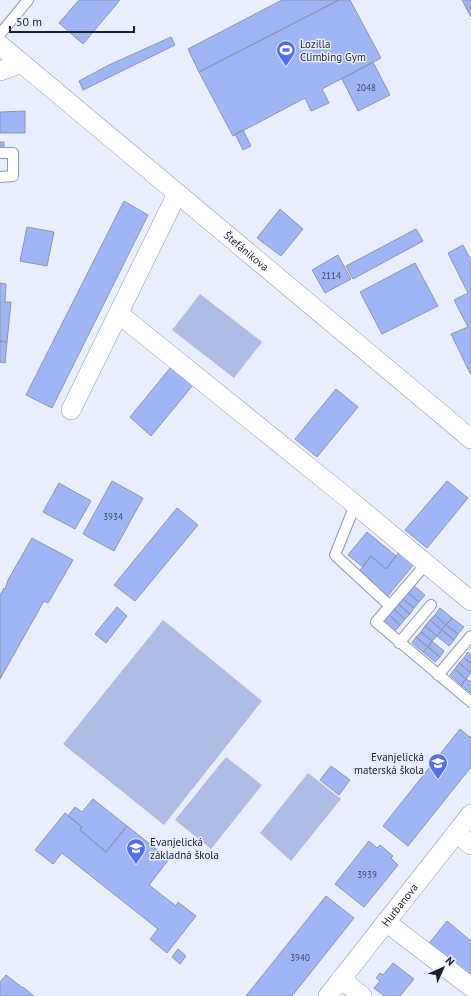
<svg xmlns="http://www.w3.org/2000/svg" width="471" height="996" viewBox="0 0 471 996" font-family="'PT Sans',sans-serif">
	<style>
		.green { fill: #adbbe5 }
		.building { fill: #9fb5f6; stroke: #8d95ac }
		.lines { fill: none; stroke-linecap: round; stroke-linejoin: round }
		.service-casing { stroke: #8f98ae; stroke-width: 12 }
		.minor-casing { stroke: #8f98ae; stroke-width: 20 }
		.service { stroke: #fff; stroke-width: 10 }
		.minor { stroke: #fff; stroke-width: 19 }
		.labels { text-anchor: middle; dominant-baseline: central; stroke-width: 3; stroke-linejoin: round; paint-order: stroke }
		.number-label { font-size: 9px; fill: #3e455c }
		.poi-label { font-size: 11px; fill: #1d2029; stroke: #e9eefd; text-anchor: start }
		.street-label { font-size: 11px; fill: #1d2029; stroke: #e9eefd }
	</style>
	<rect width="100%" height="100%" fill="#e9eefd"/>
	<path class="green" d="M 200,294 L 262,342 L 234,378 L 172,330 Z
		M 163,620 L 262,701 L 164,825 L 63,744 Z
		M 226,757 L 262,785 L 211,849 L 175,820 Z
		M 308,773 L 341,799 L 291,861 L 260,833 Z"/>
	<path class="building" d="M 79,0 L 120,0 L 83,44 L 59,23 Z
		M 282,0 L 339,0 L 199,72 L 188,49 Z
		M 339,0 L 350,0 L 381,58 L 322,89 L 329,103 L 311,111 L 305,98 L 233,136 L 199,72 Z
		M 462,0 L 471,0 L 471,17 Z
		M 171,37 L 175,45 L 83,90 L 79,81 L 109,65 Z
		M 373,62 L 390,95 L 358,111 L 342,79 Z
		M 25,111 L 25,133 L 0,133 L 0,112 Z
		M 243,130 L 251,146 L 243,150 L 235,134 Z
		M 0,142 L 4,142 L 4,148 L 0,148 Z
		M 124,201 L 148,215 L 52,408 L 26,395 Z
		M 280,209 L 303,229 L 281,256 L 257,238 Z
		M 27,227 L 54,232 L 47,266 L 20,261 Z
		M 416,229 L 423,241 L 353,279 L 346,266 Z
		M 463,245 L 471,260 L 471,375 L 451,334 L 468,327 L 454,300 L 468,293 L 448,253 Z
		M 338,255 L 351,279 L 325,293 L 312,270 Z
		M 415,263 L 438,306 L 382,334 L 360,292 Z
		M 0,283 L 6,284 L 5,302 L 11,302 L 7,342 L 0,341 Z
		M 0,341 L 7,342 L 5,363 L 0,362 Z
		M 171,367 L 193,385 L 151,436 L 130,417 Z
		M 336,389 L 358,407 L 317,457 L 295,439 Z
		M 112,481 L 143,498 L 114,551 L 83,534 Z
		M 447,481 L 468,498 L 427,548 L 405,530 Z
		M 59,483 L 91,501 L 75,529 L 43,512 Z
		M 177,508 L 198,525 L 135,601 L 114,585 Z
		M 367,532 L 396,556 L 386,569 L 371,556 L 363,567 L 348,555 Z
		M 32,538 L 73,560 L 48,603 L 44,601 L 0,679 L 0,595 L 4,588 L 5,589 L 8,580 Z
		M 400,551 L 415,563 L 386,598 L 357,574 L 371,556 L 386,569 Z
		M 413,585 L 425,595 L 419,602 L 407,592 Z
		M 407,592 L 419,602 L 414,608 L 402,598 Z
		M 402,598 L 414,608 L 410,614 L 397,603 Z
		M 397,603 L 410,614 L 405,619 L 393,609 Z
		M 117,607 L 127,616 L 106,643 L 95,634 Z
		M 440,608 L 452,618 L 446,625 L 435,615 Z
		M 393,609 L 405,619 L 400,625 L 388,614 Z
		M 388,614 L 400,625 L 396,630 L 384,620 Z
		M 435,615 L 446,625 L 442,630 L 430,620 Z
		M 452,618 L 464,627 L 458,634 L 446,625 Z
		M 430,620 L 442,630 L 437,636 L 425,626 Z
		M 446,625 L 458,634 L 454,640 L 442,630 Z
		M 425,626 L 437,636 L 432,641 L 421,632 Z
		M 442,630 L 454,640 L 449,646 L 437,636 Z
		M 421,632 L 432,641 L 428,647 L 416,637 Z
		M 416,637 L 428,647 L 423,652 L 412,643 Z
		M 432,641 L 444,651 L 440,657 L 428,647 Z
		M 428,647 L 440,657 L 435,662 L 423,652 Z
		M 468,652 L 471,655 L 471,664 L 464,658 Z
		M 464,658 L 471,664 L 471,673 L 459,663 Z
		M 459,663 L 471,673 L 466,679 L 455,669 Z
		M 455,669 L 466,679 L 461,685 L 450,675 Z
		M 466,679 L 471,682 L 471,693 L 461,685 Z
		M 460,729 L 471,738 L 471,767 L 408,846 L 383,826 Z
		M 331,766 L 350,780 L 339,795 L 320,780 Z
		M 93,799 L 127,826 L 106,852 L 80,830 L 82,827 L 68,816 L 75,807 L 82,812 Z
		M 65,813 L 82,827 L 80,830 L 106,852 L 127,826 L 169,859 L 149,885 L 176,906 L 178,902 L 196,916 L 167,953 L 150,939 L 158,929 L 62,853 L 53,864 L 35,850 Z
		M 369,841 L 377,848 L 380,845 L 393,856 L 391,858 L 398,865 L 364,907 L 335,884 Z
		M 326,896 L 354,918 L 292,996 L 246,996 Z
		M 447,921 L 471,941 L 471,979 L 427,946 Z
		M 178,949 L 186,956 L 180,964 L 172,957 Z
		M 393,963 L 414,979 L 400,996 L 384,996 L 374,988 L 380,981 L 376,978 L 380,973 L 383,975 Z
		M 6,975 L 23,988 L 23,987 L 34,996 L 0,996 L 0,982 Z"/>
	<g class="lines">
		<g class="service-casing">
			<path id="service" d="M 0,34 L 28,0
				M 0,153 L 13,153 L 13,176 L 0,177
				M 355,505 L 335,555 L 390,606
				M 426,564 L 376,622 L 471,702
				M 399,643 L 431,605
				M 438,675 L 471,636"/>
		</g>
		<g class="minor-casing">
			<g id="minor">
				<path id="s1" d="M 0,45 L 471,439"/>
				<path d="M 0,71 L 22,63"/>
				<path d="M 119,314 L 346,497 L 471,601"/>
				<path d="M 71,410 L 177,194"/>
				<path d="M 456,833 L 471,845"/>
				<path d="M 386,922 L 471,987"/>
				<path d="M 341,979 L 362,996"/>
				<path id="s2" d="M 328,996 L 471,814"/>
			</g>
		</g>
		<use href="#service" class="service"/>
		<use href="#minor" class="minor"/>
	</g>
	<defs>
		<g id="stadium-pin" transform="scale(1)"><path d="M0 17L-7.5 6A9.5 9.5 0 1 1 7.5 6Z" fill="#5470e6" stroke="#e9eefd"/><path d="M0-5a6.5 5 0 1 0 0 10a6.5 5 0 1 0 0-10ZM-3.5-1.8h7v3.6h-7Z" fill="#fff"/></g>
		<g id="school-pin" transform="scale(1)"><path d="M0 17L-7.5 6A9.5 9.5 0 1 1 7.5 6Z" fill="#5470e6" stroke="#e9eefd"/><path d="M0-5L7-2L0 1L-7-2ZM-4 1L0 2.5L4 1V4Q0 6-4 4Z" fill="#fff"/></g>
	</defs>
	<g fill-rule="evenodd">
		<use href="#stadium-pin" x="286" y="50"/>
		<use href="#school-pin" x="438" y="763"/>
		<use href="#school-pin" x="136" y="848"/>
	</g>
	<g class="labels">
		<g class="number-label">
			<text x="366" y="87">2048</text>
			<text x="331" y="275">2114</text>
			<text x="113" y="516">3934</text>
			<text x="367" y="874">3939</text>
			<text x="300" y="957">3940</text>
		</g>
		<g class="poi-label">
			<text x="300" y="44">Lozilla<tspan x="300" dy="13">Climbing Gym</tspan></text>
			<text x="424" y="757" text-anchor="end">Evanjelická<tspan x="424" dy="13">materská škola</tspan></text>
			<text x="150" y="842">Evanjelická<tspan x="150" dy="13">základná škola</tspan></text>
		</g>
		<g class="street-label">
			<text stroke="none"><textPath href="#s1" startOffset="321">Štefánikova</textPath></text>
			<text stroke="none"><textPath href="#s2" startOffset="116">Hurbanova</textPath></text>
		</g>
	</g>
	<g transform="translate(443 968) rotate(45)" stroke="#e9eefd" stroke-width="3" paint-order="stroke">
	<path d="M0-3L7 15L0 10L-7 15Z" fill="#1d2029"/>
	<text y="-6" font-size="11" font-weight="bold" text-anchor="middle" fill="#1d2029">N</text>
	</g>
	<path d="M10 26v6h124v-6" fill="none" stroke="#1d2029" stroke-width="2"/>
	<text x="16" y="26" font-size="12" fill="#1d2029" stroke="#e9eefd" stroke-width="3" paint-order="stroke">50 m</text>
</svg>
